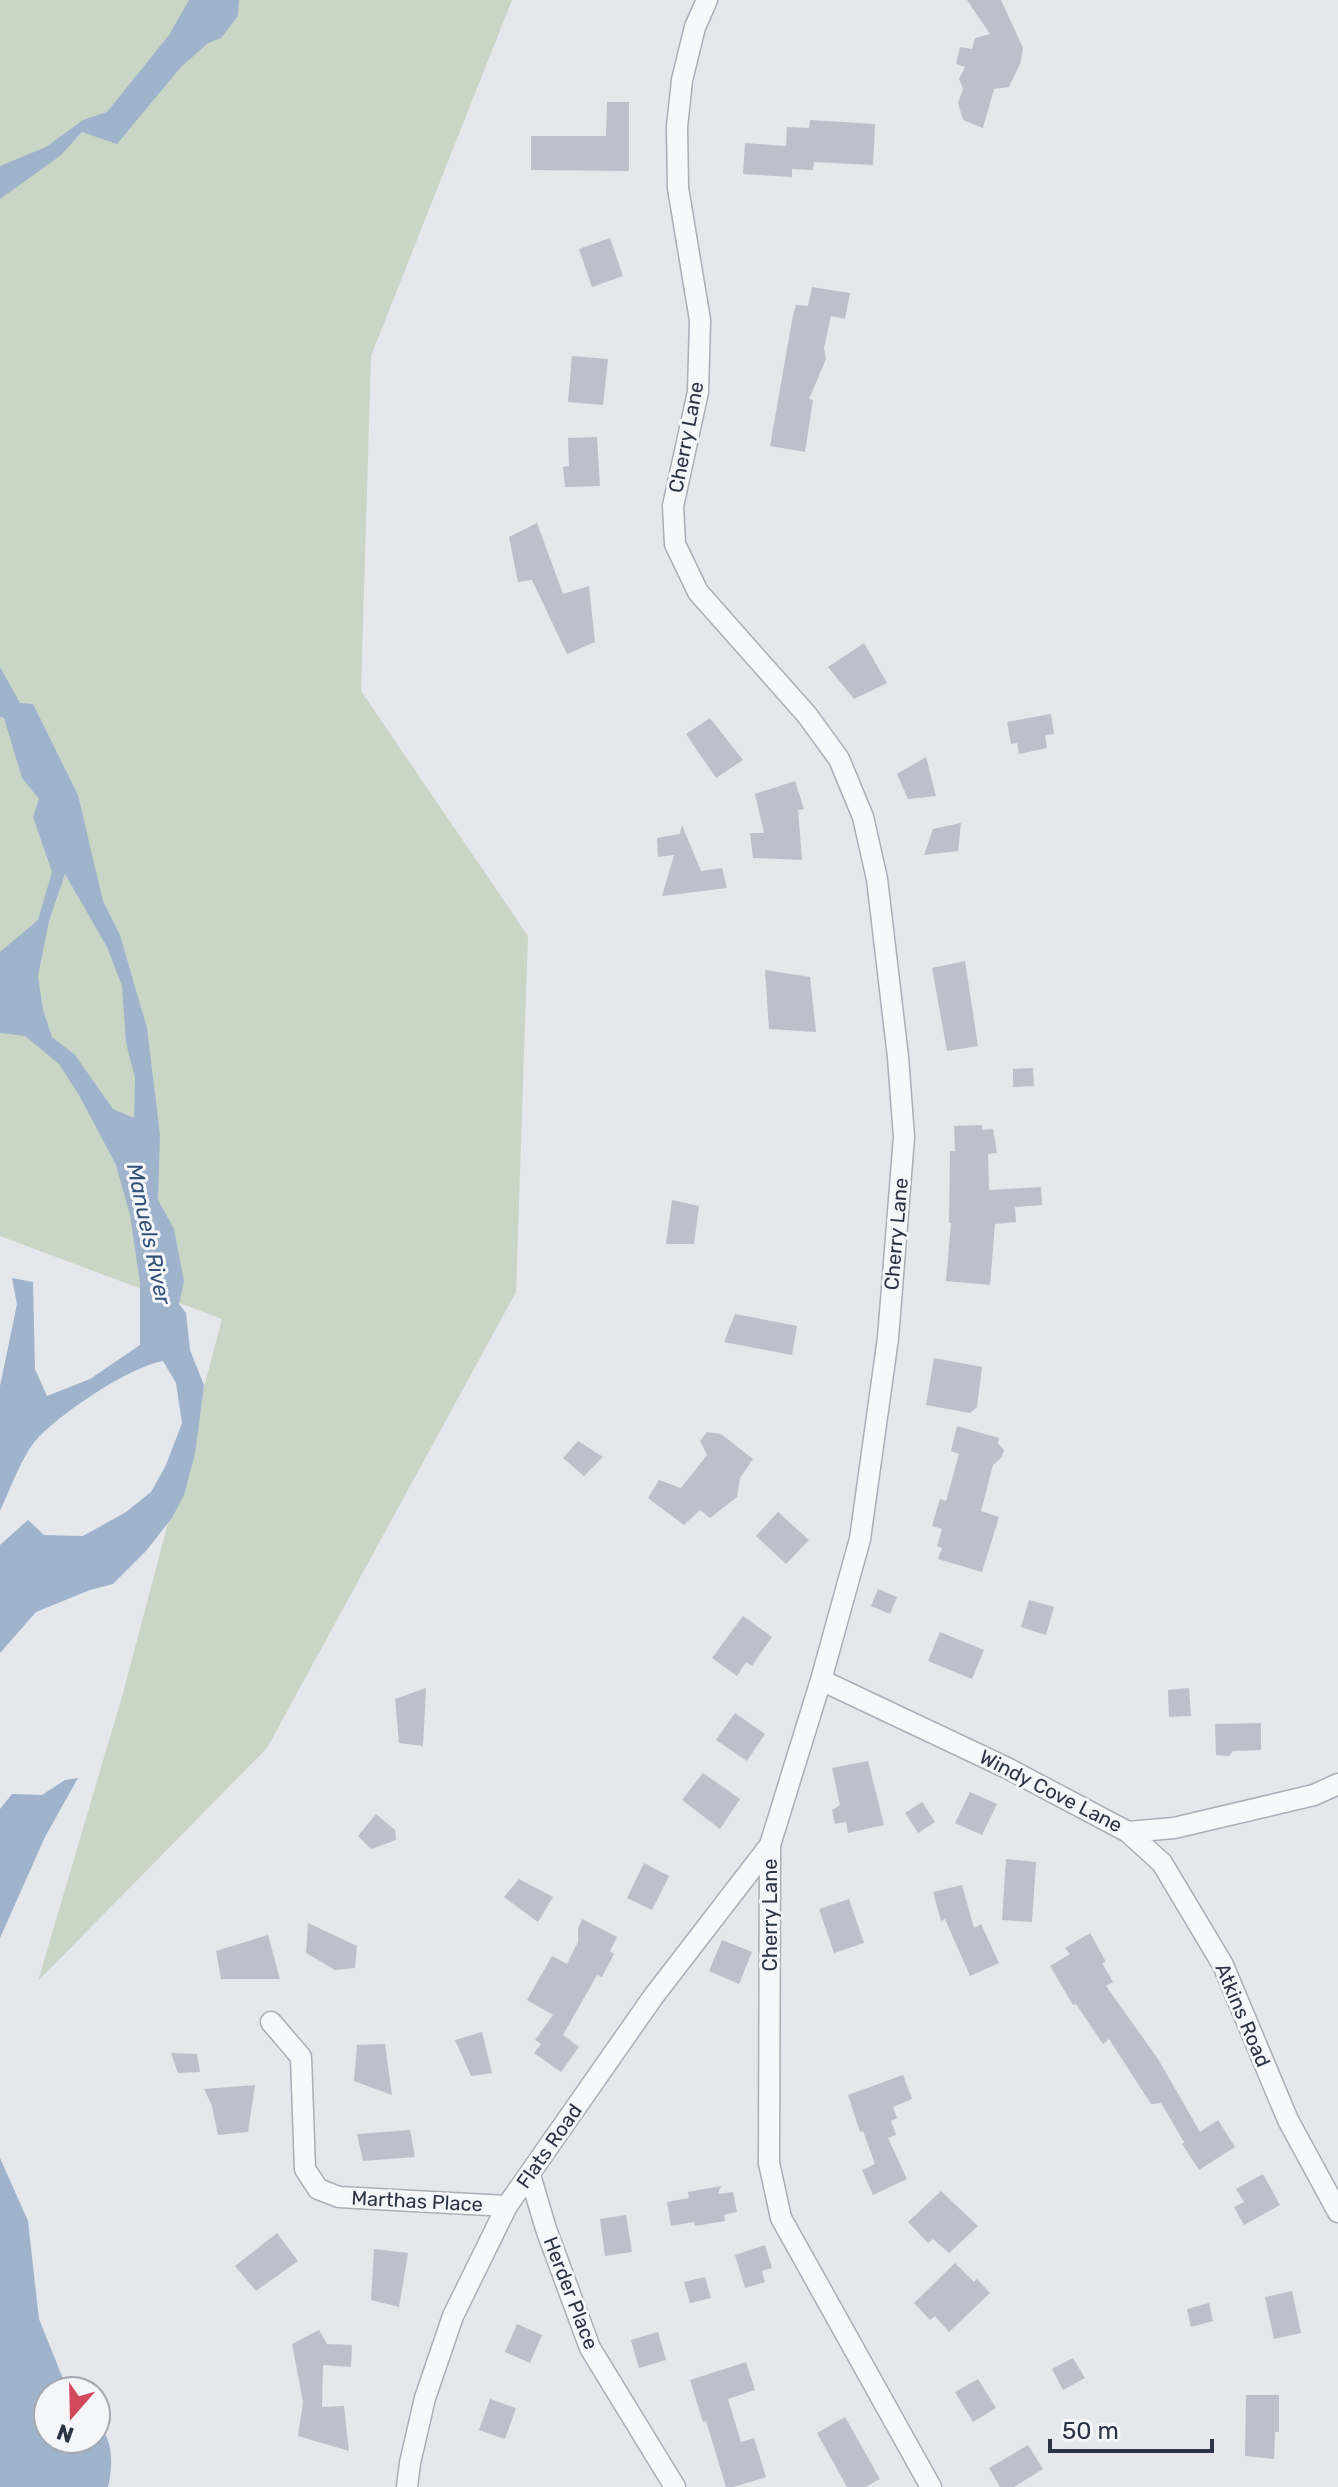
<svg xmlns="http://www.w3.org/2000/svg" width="1338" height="2487" viewBox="0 0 1338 2487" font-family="Rubik,sans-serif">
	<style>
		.green { fill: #c9d6c5 }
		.water { fill: #9fb4cc; fill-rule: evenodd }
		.building { fill: #bbc0ca }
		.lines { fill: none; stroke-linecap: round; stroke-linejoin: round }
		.minor-casing { stroke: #a9aeb7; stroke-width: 23 }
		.minor { stroke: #f7f8fa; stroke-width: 20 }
		.labels { text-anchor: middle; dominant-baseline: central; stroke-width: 6; stroke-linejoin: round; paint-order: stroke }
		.street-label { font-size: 20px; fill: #2b3445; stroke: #f4f6f9 }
		.water-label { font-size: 22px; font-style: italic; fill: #34527a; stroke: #f4f6f9 }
	</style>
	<rect width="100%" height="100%" fill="#e4e7ec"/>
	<path class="green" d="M 0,0 L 512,0 L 371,356 L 361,691 L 528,936 L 516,1292 L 267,1748 L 38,1981 L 123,1693 L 222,1319 L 0,1236 Z"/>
	<path class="water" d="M 189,0 L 239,0 L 238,16 L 221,38 L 208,43 L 181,67 L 117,144 L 82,132 L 60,156 L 0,199 L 0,166 L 46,147 L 83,120 L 107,112 L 169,35 Z
		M 0,667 L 20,703 L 33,704 L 78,795 L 103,901 L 120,935 L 147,1028 L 160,1135 L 158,1200 L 174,1229 L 184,1281 L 179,1304 L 186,1313 L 190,1350 L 204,1385 L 195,1454 L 184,1495 L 172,1518 L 146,1551 L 113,1584 L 90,1590 L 36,1612 L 0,1653 L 0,1545 L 28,1520 L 44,1535 L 83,1536 L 126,1512 L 151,1492 L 166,1465 L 182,1423 L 176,1383 L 163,1361 C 129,1367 61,1413 37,1439 C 23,1454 9,1492 0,1511 L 0,1386 L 17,1304 L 12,1278 L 33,1282 L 35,1369 L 47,1396 L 90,1379 L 140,1345 L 140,1283 L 130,1215 L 116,1165 L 79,1095 L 59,1064 L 25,1036 L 0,1033 L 0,952 L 38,920 L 52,872 L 33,817 L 39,799 L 22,778 L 4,718 L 0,717 ZM 65,874 L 107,947 L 122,986 L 126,1043 L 135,1078 L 134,1118 L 113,1109 L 75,1055 L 52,1037 L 43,1010 L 38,976 L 49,921 Z
		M 78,1778 L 45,1837 L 0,1938 L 0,1809 L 12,1794 L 42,1795 L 65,1780 Z
		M 0,2158 L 28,2221 L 39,2319 L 68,2391 L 48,2391 L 48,2439 L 96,2439 L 96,2423 C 114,2437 113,2466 108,2487 L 0,2487 Z"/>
	<path class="building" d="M 967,0 L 1001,0 L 1023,48 L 1020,64 L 1009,87 L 994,89 L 983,128 L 963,120 L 958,103 L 963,89 L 959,79 L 965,67 L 956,64 L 960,47 L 972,49 L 975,38 L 990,34 Z
		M 607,102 L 629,102 L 629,171 L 531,170 L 531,136 L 606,136 Z
		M 810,120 L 875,124 L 873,165 L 814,162 L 813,170 L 792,169 L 792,177 L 743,174 L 745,143 L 786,146 L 787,127 L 809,128 Z
		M 610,238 L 623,276 L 592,287 L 579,249 Z
		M 812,287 L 850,293 L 845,319 L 831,316 L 824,348 L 826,359 L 809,399 L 813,400 L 805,452 L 770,446 L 793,315 L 796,305 L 808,306 Z
		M 572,356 L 608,359 L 603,405 L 568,402 Z
		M 597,437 L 600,486 L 565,487 L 563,467 L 569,466 L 568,438 Z
		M 537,523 L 563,594 L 589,586 L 595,642 L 567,654 L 532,580 L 518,582 L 509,537 Z
		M 864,643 L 887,683 L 854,699 L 828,667 Z
		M 1051,714 L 1054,734 L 1045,735 L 1047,748 L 1019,754 L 1017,743 L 1011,744 L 1007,722 Z
		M 710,718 L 743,760 L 716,778 L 686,734 Z
		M 926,757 L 936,796 L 908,799 L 897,774 Z
		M 795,781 L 804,809 L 798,810 L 802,860 L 753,858 L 750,833 L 764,833 L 755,794 Z
		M 961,823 L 958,851 L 924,855 L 933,829 Z
		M 682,825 L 701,871 L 722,868 L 727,888 L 662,896 L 674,855 L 658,857 L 657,838 L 680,834 Z
		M 965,961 L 978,1046 L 947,1051 L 932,968 Z
		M 765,970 L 810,977 L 816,1032 L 769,1029 Z
		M 1033,1068 L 1034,1086 L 1013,1087 L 1013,1069 Z
		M 982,1125 L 982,1130 L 993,1129 L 997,1153 L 988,1154 L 989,1190 L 1041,1187 L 1042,1205 L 1015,1207 L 1016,1222 L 995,1224 L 990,1285 L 946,1281 L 951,1223 L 949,1223 L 950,1151 L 955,1151 L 954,1126 Z
		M 672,1200 L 699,1206 L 694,1244 L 666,1244 Z
		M 735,1314 L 797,1326 L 792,1355 L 724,1342 Z
		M 934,1358 L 982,1367 L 977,1407 L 970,1413 L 926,1405 Z
		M 957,1426 L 999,1438 L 998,1443 L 1004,1450 L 1002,1457 L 993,1465 L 981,1511 L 999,1517 L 982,1572 L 938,1559 L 942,1548 L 937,1546 L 942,1529 L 932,1526 L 940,1499 L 946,1501 L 959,1454 L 951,1451 Z
		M 707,1432 L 721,1434 L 753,1459 L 740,1478 L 737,1497 L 710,1518 L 700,1510 L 684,1525 L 648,1498 L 659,1480 L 681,1488 L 707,1455 L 700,1441 Z
		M 578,1441 L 603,1457 L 584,1476 L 563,1458 Z
		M 778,1512 L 809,1540 L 786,1564 L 756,1536 Z
		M 878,1589 L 897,1597 L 890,1614 L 871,1606 Z
		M 1029,1600 L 1054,1607 L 1046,1635 L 1021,1627 Z
		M 743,1616 L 772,1637 L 752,1666 L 746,1662 L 737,1676 L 712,1658 Z
		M 940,1632 L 984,1650 L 972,1679 L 928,1661 Z
		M 426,1688 L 423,1746 L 399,1743 L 395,1699 Z
		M 1189,1688 L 1191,1716 L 1169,1717 L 1168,1690 Z
		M 735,1713 L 765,1734 L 747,1761 L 716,1740 Z
		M 1261,1723 L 1261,1750 L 1233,1751 L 1229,1756 L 1216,1755 L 1215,1724 Z
		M 868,1761 L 884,1825 L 848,1833 L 846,1822 L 835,1824 L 832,1810 L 840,1805 L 832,1768 Z
		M 703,1773 L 740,1799 L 720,1829 L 682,1800 Z
		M 970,1792 L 997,1804 L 982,1835 L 955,1823 Z
		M 922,1802 L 935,1822 L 918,1833 L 905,1813 Z
		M 376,1814 L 395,1830 L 396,1840 L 371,1849 L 358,1836 Z
		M 1006,1859 L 1036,1862 L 1032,1922 L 1002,1920 Z
		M 644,1863 L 669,1876 L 652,1910 L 627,1898 Z
		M 519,1879 L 553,1897 L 538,1922 L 504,1897 Z
		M 962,1885 L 974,1928 L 981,1924 L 999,1963 L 970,1976 L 945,1919 L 941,1921 L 933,1892 Z
		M 849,1899 L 864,1943 L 834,1953 L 819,1909 Z
		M 582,1919 L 617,1937 L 610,1951 L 614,1954 L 602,1977 L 597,1975 L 563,2035 L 579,2047 L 561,2072 L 534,2053 L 541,2044 L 535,2040 L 553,2015 L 527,2000 L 552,1956 L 567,1964 L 578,1942 L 578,1929 Z
		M 308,1923 L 357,1946 L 355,1968 L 335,1970 L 306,1953 Z
		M 1090,1933 L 1106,1962 L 1102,1963 L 1113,1982 L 1106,1986 L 1158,2059 L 1200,2132 L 1218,2120 L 1235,2147 L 1199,2170 L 1182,2144 L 1184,2142 L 1161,2103 L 1151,2104 L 1109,2039 L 1103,2044 L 1076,2004 L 1073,2005 L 1050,1966 L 1070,1954 L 1065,1948 Z
		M 268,1935 L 280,1979 L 221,1979 L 216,1951 Z
		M 722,1940 L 752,1952 L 739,1984 L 709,1971 Z
		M 482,2032 L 492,2073 L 471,2076 L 455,2040 Z
		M 385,2044 L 392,2095 L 354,2081 L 357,2045 Z
		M 171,2053 L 197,2054 L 200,2072 L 178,2073 Z
		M 903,2075 L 912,2099 L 893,2107 L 897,2118 L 891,2121 L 896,2135 L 888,2138 L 907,2179 L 873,2195 L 862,2170 L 875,2164 L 863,2131 L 860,2132 L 848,2095 Z
		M 255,2085 L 248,2132 L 218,2135 L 212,2106 L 204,2089 Z
		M 410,2130 L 415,2157 L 363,2161 L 357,2134 Z
		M 1263,2174 L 1280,2205 L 1244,2225 L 1234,2207 L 1244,2202 L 1236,2189 Z
		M 721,2186 L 718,2194 L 733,2192 L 737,2212 L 724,2215 L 725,2221 L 695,2226 L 694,2222 L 671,2226 L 667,2202 L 689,2198 L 688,2192 Z
		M 941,2191 L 978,2226 L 949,2253 L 933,2239 L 928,2243 L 908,2222 Z
		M 626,2215 L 632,2252 L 605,2256 L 600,2219 Z
		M 277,2233 L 298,2261 L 256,2291 L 235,2266 Z
		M 765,2245 L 772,2268 L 762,2271 L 765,2282 L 745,2288 L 735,2255 Z
		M 374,2249 L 408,2253 L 399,2307 L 371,2300 Z
		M 955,2263 L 974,2282 L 977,2279 L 990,2293 L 949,2332 L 935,2316 L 930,2320 L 914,2303 Z
		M 705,2277 L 711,2298 L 690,2303 L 684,2282 Z
		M 1292,2291 L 1301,2333 L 1274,2339 L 1265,2297 Z
		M 1209,2303 L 1213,2321 L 1191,2327 L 1187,2309 Z
		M 517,2324 L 542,2335 L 530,2363 L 505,2352 Z
		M 319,2330 L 327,2344 L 352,2345 L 351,2367 L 323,2365 L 322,2407 L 344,2406 L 349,2451 L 298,2436 L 303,2402 L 292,2344 Z
		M 658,2332 L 666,2360 L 639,2368 L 631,2340 Z
		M 1073,2358 L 1085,2378 L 1063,2390 L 1052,2369 Z
		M 746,2362 L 755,2390 L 728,2399 L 741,2442 L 754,2438 L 766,2477 L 734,2487 L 726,2487 L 706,2421 L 703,2422 L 690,2380 Z
		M 978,2379 L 996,2408 L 973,2422 L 955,2392 Z
		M 1246,2395 L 1279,2395 L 1279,2432 L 1275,2432 L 1274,2459 L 1245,2456 Z
		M 490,2399 L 516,2408 L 505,2439 L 479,2430 Z
		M 845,2417 L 880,2479 L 866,2487 L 847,2487 L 817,2433 Z
		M 1028,2445 L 1043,2469 L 1014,2487 L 1000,2487 L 989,2468 Z"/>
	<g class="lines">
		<g class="minor-casing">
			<path id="minor" d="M 707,0 L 695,27 L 682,80 L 677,127 L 678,188 L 700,320 L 698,392 L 673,506 L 675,544 L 698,592 L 807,715 L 839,759 L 863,817 L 877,879 L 898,1057 L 904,1137 L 888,1338 L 860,1539 L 821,1680 L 770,1845 L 769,2163 L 781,2218 L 931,2487
				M 821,1680 L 1007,1768 L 1128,1832 L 1174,1828 L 1314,1795 L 1338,1784
				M 1128,1832 L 1162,1863 L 1223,1965 L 1288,2120 L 1338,2212
				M 271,2022 L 301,2057 L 305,2169 L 318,2189 L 339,2197 L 507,2206
				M 530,2175 L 546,2229 L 590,2348 L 675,2487
				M 407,2487 L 410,2463 L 425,2398 L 453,2316 L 507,2206 L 653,1997 L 770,1845"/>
		</g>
		<use href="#minor" class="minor"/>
	</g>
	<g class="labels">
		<g class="street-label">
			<text transform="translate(686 437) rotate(-79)">Cherry Lane</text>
			<text transform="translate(896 1234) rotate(-85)">Cherry Lane</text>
			<text transform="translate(1051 1791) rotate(27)">Windy Cove Lane</text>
			<text transform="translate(770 1915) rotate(-90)">Cherry Lane</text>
			<text transform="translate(1243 2015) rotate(67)">Atkins Road</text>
			<text transform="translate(549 2146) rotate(-55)">Flats Road</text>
			<text transform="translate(417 2201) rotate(3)">Marthas Place</text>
			<text transform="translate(571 2293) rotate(69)">Herder Place</text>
		</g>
		<g class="water-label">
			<text transform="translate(149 1234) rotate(78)">Manuels River</text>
		</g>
	</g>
	<g transform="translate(72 2415) rotate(200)"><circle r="38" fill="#f4f6f9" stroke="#a4a8b1" stroke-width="2"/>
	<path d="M0-6L14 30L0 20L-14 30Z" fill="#d1495b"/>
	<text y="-12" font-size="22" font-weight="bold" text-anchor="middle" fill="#2b3445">N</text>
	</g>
	<path d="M1050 2439v12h162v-12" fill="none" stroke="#2b3445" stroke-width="4"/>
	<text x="1062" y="2439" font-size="24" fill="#2b3445" stroke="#f4f6f9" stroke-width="6" paint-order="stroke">50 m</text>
</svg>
